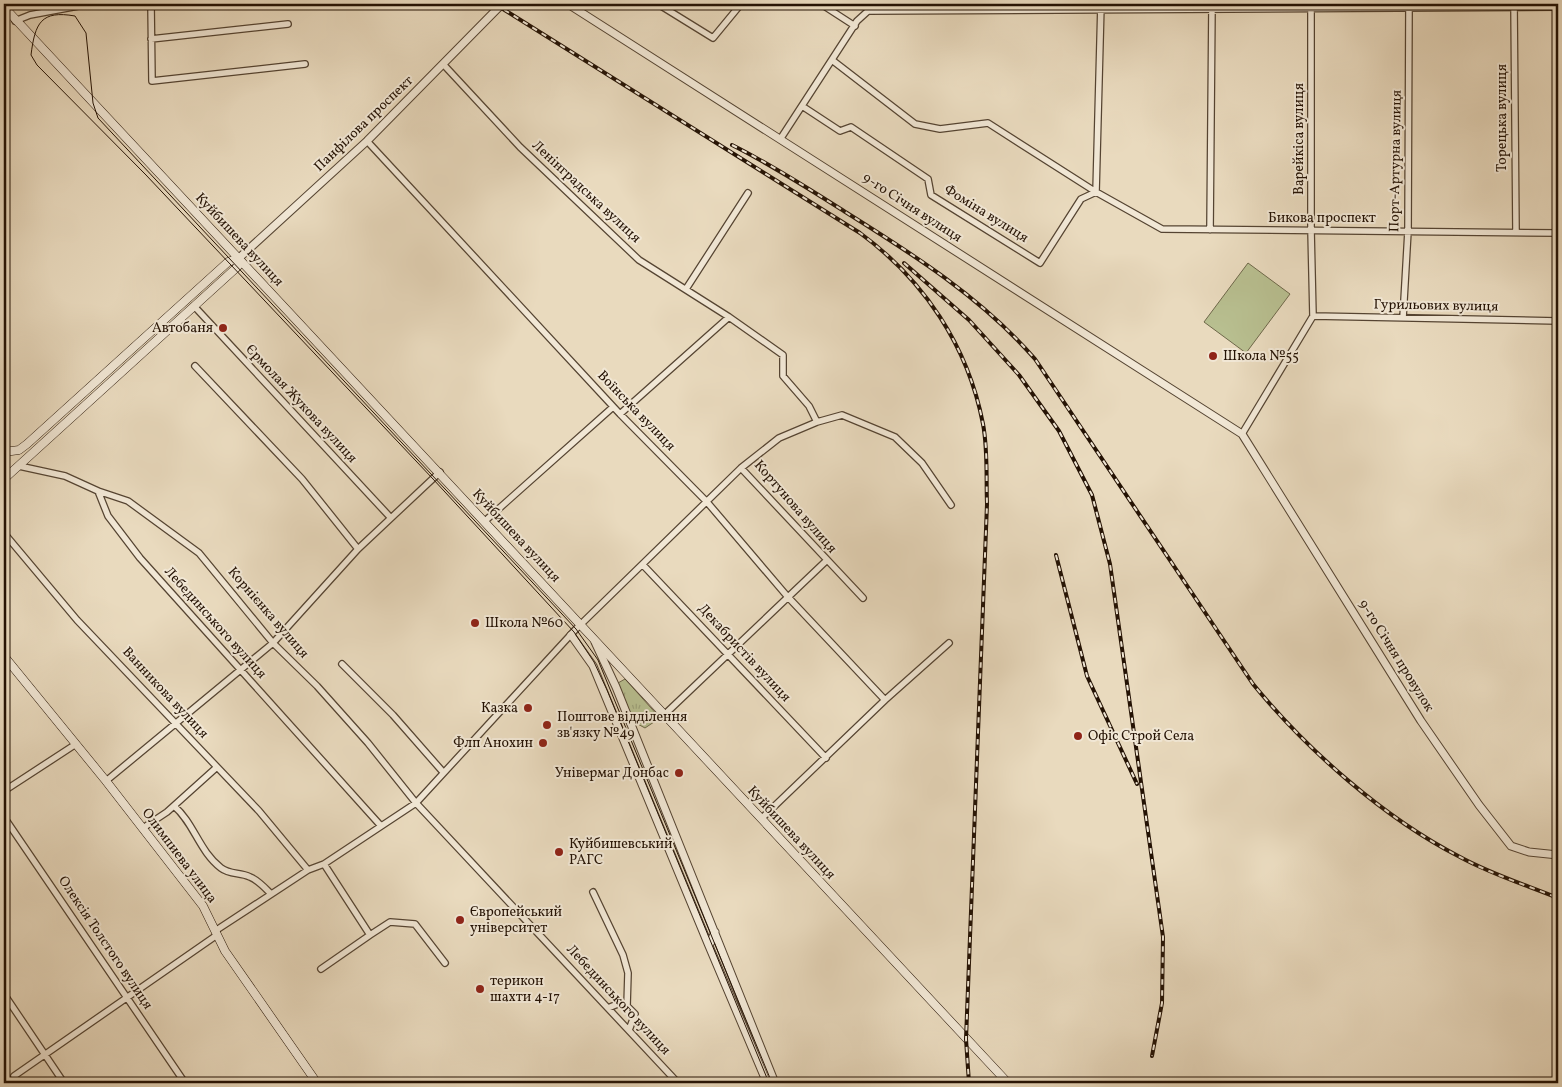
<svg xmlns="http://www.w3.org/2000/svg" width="1562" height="1087" viewBox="0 0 1562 1087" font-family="Vollkorn,serif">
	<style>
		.grass { fill: url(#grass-tufts); stroke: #6e684a }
		.pitch { fill: #b8bf90; stroke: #6e684a }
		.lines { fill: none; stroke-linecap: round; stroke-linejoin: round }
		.minor-casing { stroke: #554432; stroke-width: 8 }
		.tertiary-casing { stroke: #554432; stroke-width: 9 }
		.secondary-casing { stroke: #241204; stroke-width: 9 }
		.minor { stroke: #f1e7d5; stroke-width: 5.5 }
		.tertiary { stroke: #f1e7d5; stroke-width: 7 }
		.secondary { stroke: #f1e7d5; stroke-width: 8 }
		.tram { stroke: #241204; stroke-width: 1 }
		.rail-casing { stroke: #241204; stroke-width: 4 }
		.rail { stroke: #f1e7d5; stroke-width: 2; stroke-dasharray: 5.5; stroke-linecap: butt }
		.poi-dot { fill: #8f2418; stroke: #f1e7d5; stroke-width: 2 }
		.labels { text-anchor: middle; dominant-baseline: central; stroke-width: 4; stroke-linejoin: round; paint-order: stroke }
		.street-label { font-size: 14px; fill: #241204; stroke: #f1e7d5 }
		.poi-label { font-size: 14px; fill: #241204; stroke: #f1e7d5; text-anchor: start }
	</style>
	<defs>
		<pattern id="grass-tufts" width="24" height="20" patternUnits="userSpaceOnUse" patternTransform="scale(1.25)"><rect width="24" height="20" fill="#b8bf90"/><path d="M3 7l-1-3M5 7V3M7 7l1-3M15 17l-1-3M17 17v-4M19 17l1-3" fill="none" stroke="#9ea37b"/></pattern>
	</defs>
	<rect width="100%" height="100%" fill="#e9dabe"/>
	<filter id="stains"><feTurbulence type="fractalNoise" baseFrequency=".004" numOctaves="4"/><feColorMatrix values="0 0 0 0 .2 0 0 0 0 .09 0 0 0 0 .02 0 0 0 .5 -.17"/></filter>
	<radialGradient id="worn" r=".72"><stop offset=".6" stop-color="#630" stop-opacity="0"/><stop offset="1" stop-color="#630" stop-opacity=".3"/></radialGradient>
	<path class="grass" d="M 625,679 L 660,718 L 645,728 L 634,722 L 618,683 Z"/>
	<path class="pitch" d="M 1248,263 L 1290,294 L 1246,353 L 1204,322 Z"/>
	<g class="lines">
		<g class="minor-casing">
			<path id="minor" d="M 151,4 L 152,81 L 305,64
				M 658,4 L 713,38 L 741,4
				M 821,4 L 855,26
				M 1514,4 L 1516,232
				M 868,11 L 1558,7
				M 15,21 L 30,15 L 89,4
				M 151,39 L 288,24
				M 832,60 L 915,124 L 940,129 L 988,123 L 1096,192 L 1162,229 L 1558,233
				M 443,64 L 520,147 L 639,260 L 729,317 L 783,355 L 783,376 L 809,406 L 817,422
				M 802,106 L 840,131 L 851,127 L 928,179 L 931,195 L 1040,263 L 1081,199 L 1096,192
				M 781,138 L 857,21 L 868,11 L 868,4
				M 367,141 L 620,414 L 707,502 L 787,596 L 885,700
				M 1096,192 L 1101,4
				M 1210,230 L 1212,4
				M 686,289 L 748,193
				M 194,306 L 390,517
				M 1313,316 L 1558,321
				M 1403,318 L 1408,231 L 1409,4
				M 195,366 L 302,479 L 358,549
				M 620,414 L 729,317
				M 1242,434 L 1313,316 L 1311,230 L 1311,4
				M 19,466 L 65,476 L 98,491 L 108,516 L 140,558 L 381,826
				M 98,491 L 128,501 L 199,553 L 273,643 L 317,686 L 368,743 L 416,803 L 678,1083
				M 485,521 L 613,407
				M 4,533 L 77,620 L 259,811 L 308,870
				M 643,565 L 826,758
				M 863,598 L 741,468 L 779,438 L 817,422 L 842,415 L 895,437 L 922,463 L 951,505
				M 342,664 L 393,715 L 443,772
				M 663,716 L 826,561
				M 106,781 L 273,643 L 358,549 L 440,472
				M 4,791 L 76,744
				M 174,806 C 194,823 199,851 221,868 C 230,875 240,872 250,877 C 258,880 265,888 271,894
				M 4,817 L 185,1083
				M 762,818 L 885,700 L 949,643
				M 143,828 L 167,812 L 217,767
				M 324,864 L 370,935 L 390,922 L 415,924 L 445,963
				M 593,892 L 623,955 L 628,973 L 627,1006 L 620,1003 L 608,1008
				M 215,931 L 308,870 L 324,864 L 416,803 L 576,629 L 741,468
				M 321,969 L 370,935
				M 4,994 L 64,1083
				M 627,1006 L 635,1014 L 629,1030
				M 14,1076 L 217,935"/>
		</g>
		<g class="tertiary-casing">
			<path id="tertiary" d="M 568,4 L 1242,434 L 1421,721 L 1479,805 L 1511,846 L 1529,852 L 1558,855
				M 239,258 L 367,141 L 502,4
				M 571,635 L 593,666 L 709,946
				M 595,642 L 616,687 L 775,1083
				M 715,932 L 709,946 L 767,1083"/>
		</g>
		<g class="secondary-casing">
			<path id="secondary" d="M 4,7 L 1008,1083
				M 4,452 L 19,450 L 27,444 L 228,262 L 239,258
				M 4,479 L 235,269 L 238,266 L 239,258
				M 4,656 L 106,781 L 203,906 L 225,951 L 317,1083"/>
		</g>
		<use href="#minor" class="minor"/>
		<use href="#tertiary" class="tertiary"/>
		<use href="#secondary" class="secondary"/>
		<path class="tram" d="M 769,1083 L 607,690 L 594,662 L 574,632 L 433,479 L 146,175 L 37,65 L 31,55 C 35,23 41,10 75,16 L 86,33 L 93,103 L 98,118 L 576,629 L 598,660 L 772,1083"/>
		<g class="rail-casing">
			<path id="rail" d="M 495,4 L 860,233 C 924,280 968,346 983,424 C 988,450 986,478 987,504 L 966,1039 L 969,1083
				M 732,145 C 772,165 809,189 847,213 C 914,255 982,298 1035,359 L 1253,684 C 1307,750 1384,818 1460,857 C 1491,874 1526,885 1558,898
				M 904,263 L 969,320 L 1019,375 L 1059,431 L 1092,495 L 1110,564 L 1163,937 L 1162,1003 L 1152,1056
				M 1056,555 L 1087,676 L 1137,784"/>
		</g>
		<use href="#rail" class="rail"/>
	</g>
	<g class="poi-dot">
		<circle cx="223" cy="328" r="5"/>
		<circle cx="1213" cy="356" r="5"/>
		<circle cx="475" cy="623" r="5"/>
		<circle cx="528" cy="708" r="5"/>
		<circle cx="547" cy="725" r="5"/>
		<circle cx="1078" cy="736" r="5"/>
		<circle cx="543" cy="743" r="5"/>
		<circle cx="679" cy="773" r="5"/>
		<circle cx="559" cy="852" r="5"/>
		<circle cx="460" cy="920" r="5"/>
		<circle cx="480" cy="989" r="5"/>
	</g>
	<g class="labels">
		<g class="street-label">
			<text transform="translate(1502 118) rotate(-90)">Торецька вулиця</text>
			<text transform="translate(364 124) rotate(-44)">Панфілова проспект</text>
			<text transform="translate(1299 139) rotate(-90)">Варейкіса вулиця</text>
			<text transform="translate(1396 161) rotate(-89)">Порт-Артурна вулиця</text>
			<text transform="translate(586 192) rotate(43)">Ленінградська вулиця</text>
			<text transform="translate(912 208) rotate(33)">9-го Січня вулиця</text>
			<text transform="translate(986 214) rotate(32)">Фоміна вулиця</text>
			<text x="1322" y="218">Бикова проспект</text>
			<text transform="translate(239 240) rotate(47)">Куйбишева вулиця</text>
			<text transform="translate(1436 306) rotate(1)">Гурильових вулиця</text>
			<text transform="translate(301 404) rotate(47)">Єрмолая Жукова вулиця</text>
			<text transform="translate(636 411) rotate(46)">Воїнська вулиця</text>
			<text transform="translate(795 507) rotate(49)">Кортунова вулиця</text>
			<text transform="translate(516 536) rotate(47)">Куйбишева вулиця</text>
			<text transform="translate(268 613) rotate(49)">Корнієнка вулиця</text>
			<text transform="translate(215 623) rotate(48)">Лебединського вулиця</text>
			<text transform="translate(744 653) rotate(47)">Декабристів вулиця</text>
			<text transform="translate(1396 656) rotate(58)">9-го Січня провулок</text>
			<text transform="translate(165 693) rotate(47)">Ванникова вулиця</text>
			<text transform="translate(791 833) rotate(47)">Куйбишева вулиця</text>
			<text transform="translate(179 856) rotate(53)">Олимпиева улица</text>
			<text transform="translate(105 943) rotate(56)">Олексія Толстого вулиця</text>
			<text transform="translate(618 1000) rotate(47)">Лебединського вулиця</text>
		</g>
		<g class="poi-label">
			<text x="213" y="328" text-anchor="end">Автобаня</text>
			<text x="1223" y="356">Школа №55</text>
			<text x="485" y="623">Школа №60</text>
			<text x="518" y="708" text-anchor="end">Казка</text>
			<text x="557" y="717">Поштове відділення<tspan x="557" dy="16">зв'язку №49</tspan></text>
			<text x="1088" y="736">Офіс Строй Села</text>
			<text x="533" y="743" text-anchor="end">Флп Анохин</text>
			<text x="669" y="773" text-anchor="end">Універмаг Донбас</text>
			<text x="569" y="844">Куйбишевський<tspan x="569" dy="16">РАГС</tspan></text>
			<text x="470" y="912">Європейський<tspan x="470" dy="16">університет</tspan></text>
			<text x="490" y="981">терикон<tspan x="490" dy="16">шахти 4-17</tspan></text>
		</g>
	</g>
	<rect width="1562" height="1087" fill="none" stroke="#e9dabe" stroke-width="20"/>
	<rect x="5" y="5" width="1552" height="1077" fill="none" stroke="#241204" stroke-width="2.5"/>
	<rect x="10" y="10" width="1542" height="1067" fill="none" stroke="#241204"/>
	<rect width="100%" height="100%" filter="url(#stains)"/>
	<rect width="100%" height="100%" fill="url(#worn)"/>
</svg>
